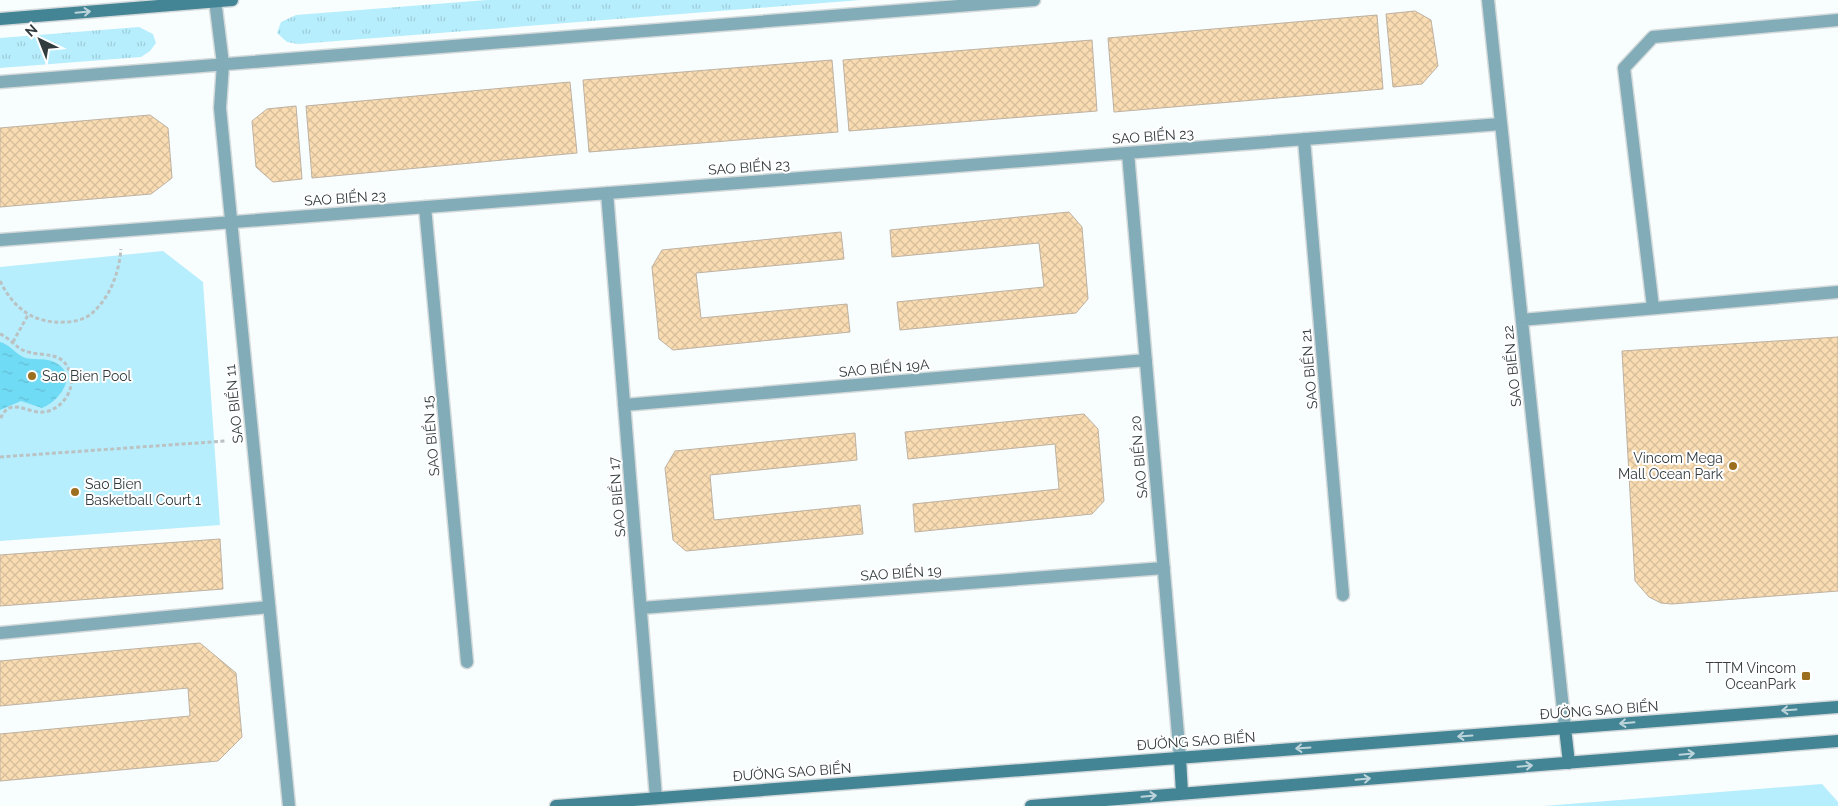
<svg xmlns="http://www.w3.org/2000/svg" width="1838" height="806" viewBox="0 0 1838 806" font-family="Raleway,sans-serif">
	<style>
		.grass { fill: url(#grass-tufts) }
		.park { fill: #b7eefd }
		.water { fill: url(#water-ripples) }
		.building { fill: url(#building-cross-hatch); stroke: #bdb1a1 }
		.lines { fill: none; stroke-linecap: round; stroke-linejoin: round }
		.lane-casing { stroke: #d4dadb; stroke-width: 15 }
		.street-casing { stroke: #d4dadb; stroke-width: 15 }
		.secondary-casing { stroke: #d4dadb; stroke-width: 15 }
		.path { stroke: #bbc2c3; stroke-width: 3; stroke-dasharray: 4 2.5; stroke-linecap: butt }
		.lane { stroke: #82acb7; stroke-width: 12 }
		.street { stroke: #82acb7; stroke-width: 12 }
		.secondary { stroke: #438495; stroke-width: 12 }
		.oneway { stroke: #bdd4da }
		.poi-dot { fill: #9c6e1f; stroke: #fff; stroke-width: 2 }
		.labels { text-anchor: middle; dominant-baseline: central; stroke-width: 4; stroke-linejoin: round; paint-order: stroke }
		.street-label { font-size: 14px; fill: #323b3e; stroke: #fff }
		.poi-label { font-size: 14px; fill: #323b3e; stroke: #fff; text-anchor: start }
	</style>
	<defs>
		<pattern id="grass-tufts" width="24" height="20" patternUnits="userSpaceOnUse" patternTransform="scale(1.25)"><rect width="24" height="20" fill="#b7eefd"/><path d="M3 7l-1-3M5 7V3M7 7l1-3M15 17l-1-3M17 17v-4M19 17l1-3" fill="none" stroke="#9ecdda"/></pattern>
		<pattern id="water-ripples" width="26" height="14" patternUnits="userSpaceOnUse" patternTransform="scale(1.25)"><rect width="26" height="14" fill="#70dbf5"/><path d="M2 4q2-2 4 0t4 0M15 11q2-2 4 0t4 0" fill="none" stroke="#61bdd3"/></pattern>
		<pattern id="building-cross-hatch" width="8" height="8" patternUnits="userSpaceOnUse" patternTransform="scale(1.25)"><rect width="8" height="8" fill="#fadcb3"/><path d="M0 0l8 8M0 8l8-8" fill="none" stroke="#d7be9b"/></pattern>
	</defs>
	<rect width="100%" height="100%" fill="#f8fdfe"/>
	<path class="grass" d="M 487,0 L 861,0 L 298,44 L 287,42 L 277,33 L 281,22 L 296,15 Z
		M 139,27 L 153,34 L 156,43 L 150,51 L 141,57 L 0,68 L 0,38 Z"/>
	<path class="park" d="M 163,251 L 203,282 L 220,525 L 0,541 L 0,267 Z
		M 1822,784 L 1838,802 L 1838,806 L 1544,806 Z"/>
	<path class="water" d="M 0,342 C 9,344 15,353 23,357 C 33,361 44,357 54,362 C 80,374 60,401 42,408 L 21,401 L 0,410 Z"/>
	<path class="building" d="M 1415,11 L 1431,20 L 1438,66 L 1422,84 L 1393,87 L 1386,14 Z
		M 1377,15 L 1383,89 L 1114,112 L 1108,38 Z
		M 1092,40 L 1097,111 L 849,131 L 843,60 Z
		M 832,60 L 838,132 L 589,152 L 583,80 Z
		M 570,82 L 577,153 L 312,178 L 306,106 Z
		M 296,106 L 302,179 L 273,182 L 256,167 L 252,121 L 267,109 Z
		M 150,115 L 168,128 L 172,178 L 151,194 L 0,207 L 0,128 Z
		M 1069,212 L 1082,227 L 1088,299 L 1076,313 L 900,330 L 897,302 L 1044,287 L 1039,243 L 892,257 L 890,230 Z
		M 841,232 L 844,259 L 696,273 L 701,318 L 847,304 L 850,332 L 673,350 L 659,339 L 652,267 L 662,250 Z
		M 1838,337 L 1838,591 L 1672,604 L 1661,603 L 1649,597 L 1635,581 L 1622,351 Z
		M 1084,414 L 1098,429 L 1104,501 L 1092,514 L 915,532 L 913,504 L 1059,489 L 1055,444 L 908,459 L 905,432 Z
		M 855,433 L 857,460 L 710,475 L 714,520 L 860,505 L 863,534 L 686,551 L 673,540 L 665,468 L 675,451 Z
		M 220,539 L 223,589 L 0,606 L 0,555 Z
		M 200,643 L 236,673 L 242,737 L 218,761 L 0,781 L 0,734 L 190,716 L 188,688 L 0,706 L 0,661 Z"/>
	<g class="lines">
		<g class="lane-casing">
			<path id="lane" d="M 1653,307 L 1624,68 L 1653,37 L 1838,20
				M 0,633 L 269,607"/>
		</g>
		<g class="street-casing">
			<path id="street" d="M 215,0 L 223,64 L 220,108 L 289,806
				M 1488,0 L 1565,728
				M 0,82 L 1034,0
				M 1304,139 L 1343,595
				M 1128,153 L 1180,758
				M 607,193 L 656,798
				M 425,207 L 467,662
				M 0,240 L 1501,124
				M 1522,320 L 1838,292
				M 624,405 L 1146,360
				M 641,608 L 1164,568"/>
		</g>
		<g class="secondary-casing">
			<path id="secondary" d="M 0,19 L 232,0
				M 1565,728 L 1569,763
				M 1180,758 L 1182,793
				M 556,806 L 1838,707
				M 1031,806 L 1838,741"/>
		</g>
		<path class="path" d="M 0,281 C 14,309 34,324 66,322 C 74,322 85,319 91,314 C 110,298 119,273 121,249
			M 0,334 C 10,338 16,348 25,351 C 45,358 65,349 71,377 C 74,393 59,411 43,412 C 28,414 9,395 0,420
			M 13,342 L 28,315
			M 0,457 L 225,441"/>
		<use href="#lane" class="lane"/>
		<use href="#street" class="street"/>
		<use href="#secondary" class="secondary"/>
	</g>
	<defs><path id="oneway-shaft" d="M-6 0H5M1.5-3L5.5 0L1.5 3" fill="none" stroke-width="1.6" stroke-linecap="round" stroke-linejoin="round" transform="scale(1.25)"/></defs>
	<g class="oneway">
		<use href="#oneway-shaft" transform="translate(83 12) rotate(-5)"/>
		<use href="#oneway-shaft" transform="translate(1789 710) rotate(176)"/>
		<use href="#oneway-shaft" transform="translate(1627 723) rotate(175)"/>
		<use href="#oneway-shaft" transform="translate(1465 736) rotate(176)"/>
		<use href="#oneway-shaft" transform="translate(1303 748) rotate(176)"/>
		<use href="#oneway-shaft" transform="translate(1687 754) rotate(-5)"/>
		<use href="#oneway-shaft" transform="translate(1525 766) rotate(-5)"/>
		<use href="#oneway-shaft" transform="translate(1363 779) rotate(-5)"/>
		<use href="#oneway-shaft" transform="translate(1149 796) rotate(-5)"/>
	</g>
	<g class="poi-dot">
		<circle cx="32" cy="376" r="5"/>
		<circle cx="1733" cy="466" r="5"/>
		<circle cx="75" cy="492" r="5"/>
		<rect x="1801" y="671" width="10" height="10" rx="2.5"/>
	</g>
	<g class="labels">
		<g class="street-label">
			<text transform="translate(1153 136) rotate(-4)">SAO BIỂN 23</text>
			<text transform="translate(749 167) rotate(-4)">SAO BIỂN 23</text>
			<text transform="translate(345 198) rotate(-4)">SAO BIỂN 23</text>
			<text transform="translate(1512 366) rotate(-96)">SAO BIỂN 22</text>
			<text transform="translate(884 368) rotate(-5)">SAO BIỂN 19A</text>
			<text transform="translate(1309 369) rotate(-95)">SAO BIỂN 21</text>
			<text transform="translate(234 404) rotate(-96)">SAO BIỂN 11</text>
			<text transform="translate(431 436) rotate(-95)">SAO BIỂN 15</text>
			<text transform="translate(1139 457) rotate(-95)">SAO BIỂN 20</text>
			<text transform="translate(617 497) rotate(-95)">SAO BIỂN 17</text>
			<text transform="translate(901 573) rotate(-4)">SAO BIỂN 19</text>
			<text transform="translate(1599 710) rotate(-4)">ĐƯỜNG SAO BIỂN</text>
			<text transform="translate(1196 741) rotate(-4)">ĐƯỜNG SAO BIỂN</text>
			<text transform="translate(792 772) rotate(-4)">ĐƯỜNG SAO BIỂN</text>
		</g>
		<g class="poi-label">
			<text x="42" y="376">Sao Bien Pool</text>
			<text x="1723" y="458" text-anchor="end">Vincom Mega<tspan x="1723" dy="16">Mall Ocean Park</tspan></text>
			<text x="85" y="484">Sao Bien<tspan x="85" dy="16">Basketball Court 1</tspan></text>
			<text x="1796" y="668" text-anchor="end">TTTM Vincom<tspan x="1796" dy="16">OceanPark</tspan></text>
		</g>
	</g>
	<g transform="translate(40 40) rotate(317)" stroke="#ffffff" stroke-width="4" paint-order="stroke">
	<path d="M0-4L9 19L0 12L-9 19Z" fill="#323b3e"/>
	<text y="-8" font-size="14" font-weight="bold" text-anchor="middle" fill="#323b3e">N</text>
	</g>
</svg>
